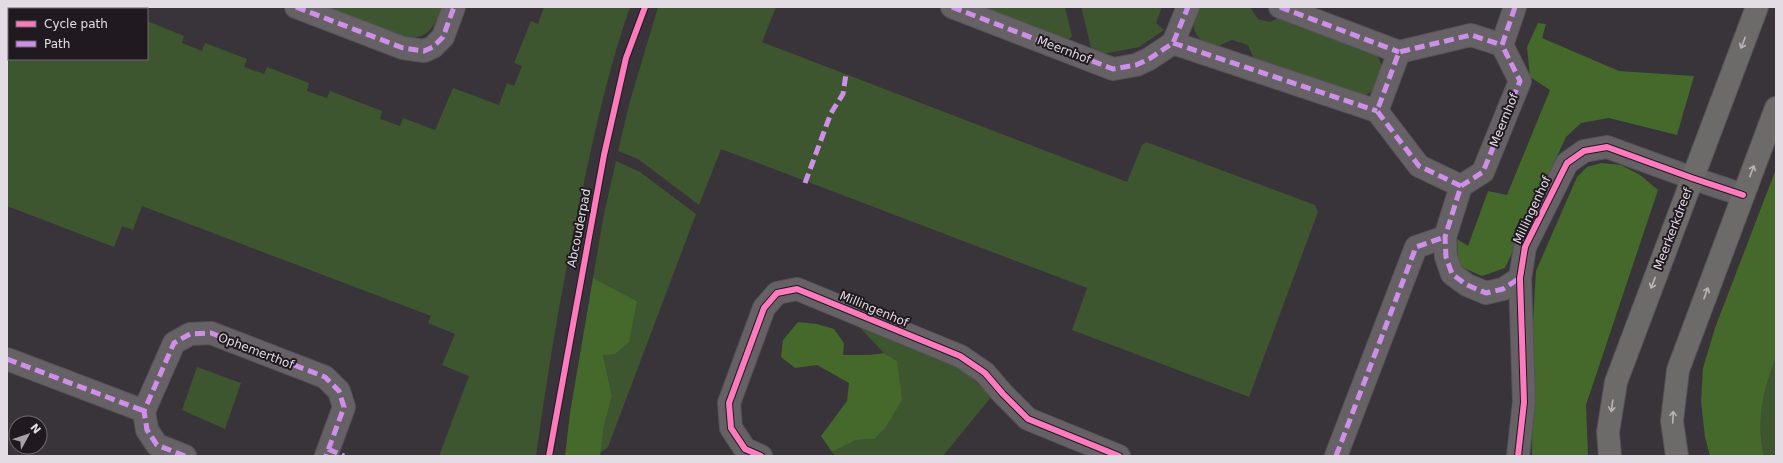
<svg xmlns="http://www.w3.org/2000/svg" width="1783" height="463" viewBox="0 0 1783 463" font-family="'DejaVu Sans',sans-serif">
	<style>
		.green { fill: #3e5630 }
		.forest { fill: #44692b }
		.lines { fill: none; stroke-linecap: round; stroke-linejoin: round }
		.minor-casing { stroke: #575258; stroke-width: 24 }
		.major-casing { stroke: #575258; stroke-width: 24 }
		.minor { stroke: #656165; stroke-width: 22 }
		.major { stroke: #6c6b6a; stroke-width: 22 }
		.quiet { stroke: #ce8fe9; stroke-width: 5; stroke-dasharray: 10 5; stroke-linecap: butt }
		.cycleway-casing { stroke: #201a20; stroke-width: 8 }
		.cycleway { stroke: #fd7abc; stroke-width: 6 }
		.oneway { stroke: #bab4ba }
		.labels { text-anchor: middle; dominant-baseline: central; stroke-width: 4; stroke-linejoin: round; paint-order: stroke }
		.street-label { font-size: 12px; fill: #e4dce5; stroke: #201a20 }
	</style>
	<rect width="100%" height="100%" fill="#39333a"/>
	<path class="green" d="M 7,7 L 148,7 L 147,10 L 9,9 L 9,59 L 147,59 L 147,21 L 184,36 L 182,43 L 202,51 L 205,43 L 247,59 L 244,67 L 264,74 L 267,67 L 309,83 L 307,91 L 327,98 L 330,91 L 382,111 L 380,119 L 400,126 L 403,118 L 435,130 L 453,88 L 499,105 L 507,83 L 514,86 L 522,66 L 514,63 L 531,21 L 538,24 L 544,7 L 630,7 C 611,61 598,117 586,173 C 565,267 549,361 536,456 L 439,456 L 469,376 L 442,365 L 455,334 L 428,323 L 431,316 L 142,206 L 133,230 L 122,226 L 114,247 L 7,206 Z
		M 326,7 L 443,7 C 434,26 428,41 404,37 Z
		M 658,7 L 776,7 L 762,42 L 1127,182 L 1142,145 L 1146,142 L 1315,205 L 1318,212 L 1249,397 L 1072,330 L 1087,288 L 721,149 L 699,205 L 638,159 L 618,151 L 630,101 Z
		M 988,7 L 1065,7 L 1072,36 L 1068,40 L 990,12 Z
		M 1081,7 L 1162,7 L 1156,23 L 1164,30 L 1139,47 L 1103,54 L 1091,47 Z
		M 1193,7 L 1250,7 L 1258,19 L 1270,22 L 1286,15 L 1377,55 L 1382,66 L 1373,90 L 1362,98 L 1256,64 L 1248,45 L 1232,40 L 1214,48 C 1193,38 1192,29 1193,7 Z
		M 616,161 L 640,172 L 696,214 L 608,447 L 600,453 L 604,426 L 612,396 L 603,355 L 637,301 L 593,278 L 604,214 Z
		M 849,316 L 953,362 L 992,396 L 943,456 L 836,456 L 832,452 L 856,440 L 874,439 L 897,361 L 884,353 Z
		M 1776,358 L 1776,456 L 1764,456 C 1756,423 1763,389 1776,358 Z
		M 197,367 L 241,383 L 225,429 L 182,410 Z"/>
	<path class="forest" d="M 1538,23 L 1546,24 L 1542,38 L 1619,71 L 1694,76 L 1677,135 L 1609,118 L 1581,123 L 1566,137 L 1505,268 L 1482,276 L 1459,266 L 1457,239 L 1468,246 L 1488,191 L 1507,195 L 1550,90 L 1530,77 L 1527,47 Z
		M 1601,163 L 1621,165 L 1640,175 L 1658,190 L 1586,405 L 1588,456 L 1532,456 L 1533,321 L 1536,271 L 1577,177 L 1587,167 Z
		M 1776,169 L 1776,358 C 1763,389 1756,423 1764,456 L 1710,456 L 1705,437 L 1701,401 L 1703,368 L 1715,328 Z
		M 593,278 L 637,301 L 629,342 L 615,354 L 603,355 L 612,396 L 604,426 L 600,456 L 565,456 L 570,413 Z
		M 798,322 L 817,324 L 834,329 L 844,343 L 843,355 L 870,355 L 884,353 L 897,361 L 902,400 L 885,428 L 874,439 L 856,440 L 832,452 L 821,436 L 847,401 L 849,383 L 817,365 L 795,368 L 781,357 L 783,340 Z"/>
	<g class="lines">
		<g class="minor-casing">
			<path id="minor" d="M 296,7 L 403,48 L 424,51 L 433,47 L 443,37 L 454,7
				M 952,7 L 1113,69 L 1136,65 L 1149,59 L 1173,43 L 1188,7
				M 1280,7 L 1399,52
				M 1515,7 L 1502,45 L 1520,81 L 1483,172 L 1461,186 L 1445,237 L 1446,257 L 1452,274 L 1467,285 L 1486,293 L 1503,289 L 1520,278
				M 1173,43 L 1377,111
				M 1461,186 L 1419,166 L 1377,111 L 1399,52 L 1471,35 L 1502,45
				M 7,359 L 144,411
				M 185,456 L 157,445 L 147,430 L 144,411 L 174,343 L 190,334 L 211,333 L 325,377 L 339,391 L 344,407 L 326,456
				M 761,456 L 745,449 L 731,428 L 729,403 L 764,308 L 777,293 L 797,289 L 960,356 L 985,373 L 1003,394 L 1028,419 L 1119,456
				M 1336,456 L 1416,247 L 1445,237
				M 1518,456 L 1524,402 L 1520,278 L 1525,247 L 1567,163 L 1584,151 L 1607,147 L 1692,178 L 1743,195"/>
		</g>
		<g class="major-casing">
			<path id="major" d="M 1610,456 L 1608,432 L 1616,382 L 1757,7
				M 1677,456 L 1672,421 L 1678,370 L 1776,108"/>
		</g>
		<use href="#minor" class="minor"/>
		<use href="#major" class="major"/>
		<path class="quiet" d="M 296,7 L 403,48 L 424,51 L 433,47 L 443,37 L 454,7
			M 952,7 L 1113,69 L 1136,65 L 1149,59 L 1173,43 L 1188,7
			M 1280,7 L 1399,52
			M 1515,7 L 1502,45 L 1520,81 L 1483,172 L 1461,186 L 1445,237 L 1446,257 L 1452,274 L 1467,285 L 1486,293 L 1503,289 L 1520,278
			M 1173,43 L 1377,111
			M 805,183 L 831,113 L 843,94 L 846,74
			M 1461,186 L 1419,166 L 1377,111 L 1399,52 L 1471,35 L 1502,45
			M 7,359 L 144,411
			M 328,449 L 344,456
			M 185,456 L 157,445 L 147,430 L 144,411 L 174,343 L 190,334 L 211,333 L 325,377 L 339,391 L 344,407 L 326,456
			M 1336,456 L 1416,247 L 1445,237"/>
		<g class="cycleway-casing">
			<path id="cycleway" d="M 549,456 L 604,155 L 626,58 L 645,7
				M 761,456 L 745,449 L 731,428 L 729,403 L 764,308 L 777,293 L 797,289 L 960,356 L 985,373 L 1003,394 L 1028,419 L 1119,456
				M 1518,456 L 1524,402 L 1520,278 L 1525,247 L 1567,163 L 1584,151 L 1607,147 L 1692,178 L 1743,195"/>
		</g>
		<use href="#cycleway" class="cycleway"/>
	</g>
	<defs><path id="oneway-shaft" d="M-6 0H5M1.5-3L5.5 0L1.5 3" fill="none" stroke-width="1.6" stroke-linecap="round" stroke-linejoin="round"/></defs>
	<g class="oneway">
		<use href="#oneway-shaft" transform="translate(1743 43) rotate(111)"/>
		<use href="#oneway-shaft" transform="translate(1752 171) rotate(-69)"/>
		<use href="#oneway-shaft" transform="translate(1653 283) rotate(111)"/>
		<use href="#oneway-shaft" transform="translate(1706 293) rotate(-70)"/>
		<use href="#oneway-shaft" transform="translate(1612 406) rotate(98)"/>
		<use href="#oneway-shaft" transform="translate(1673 417) rotate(-87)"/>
	</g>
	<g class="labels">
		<g class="street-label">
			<text transform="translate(1064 50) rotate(21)">Meernhof</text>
			<text transform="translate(1504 120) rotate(-68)">Meernhof</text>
			<text transform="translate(1532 210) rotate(-65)">Millingenhof</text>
			<text transform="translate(579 228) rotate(-79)">Abcouderpad</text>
			<text transform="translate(1673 229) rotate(-69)">Meerkerkdreef</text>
			<text transform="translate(874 309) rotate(23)">Millingenhof</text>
			<text transform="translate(256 351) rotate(21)">Ophemerthof</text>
		</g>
	</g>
	<rect width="1783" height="463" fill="none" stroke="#e4dce5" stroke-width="16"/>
	<rect x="8" y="8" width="140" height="52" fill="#201a20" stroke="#6e686f"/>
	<rect x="16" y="21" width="20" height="6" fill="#fd7abc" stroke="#6e686f"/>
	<text x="44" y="28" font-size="12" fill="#e4dce5">Cycle path</text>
	<rect x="16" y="41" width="20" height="6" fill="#ce8fe9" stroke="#6e686f"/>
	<text x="44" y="48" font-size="12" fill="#e4dce5">Path</text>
	<g transform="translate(28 435) rotate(50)"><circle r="19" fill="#201a20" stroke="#6e686f"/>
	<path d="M0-3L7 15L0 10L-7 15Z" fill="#a8a1a9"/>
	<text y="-6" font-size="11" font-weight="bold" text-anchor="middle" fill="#e4dce5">N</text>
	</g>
</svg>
